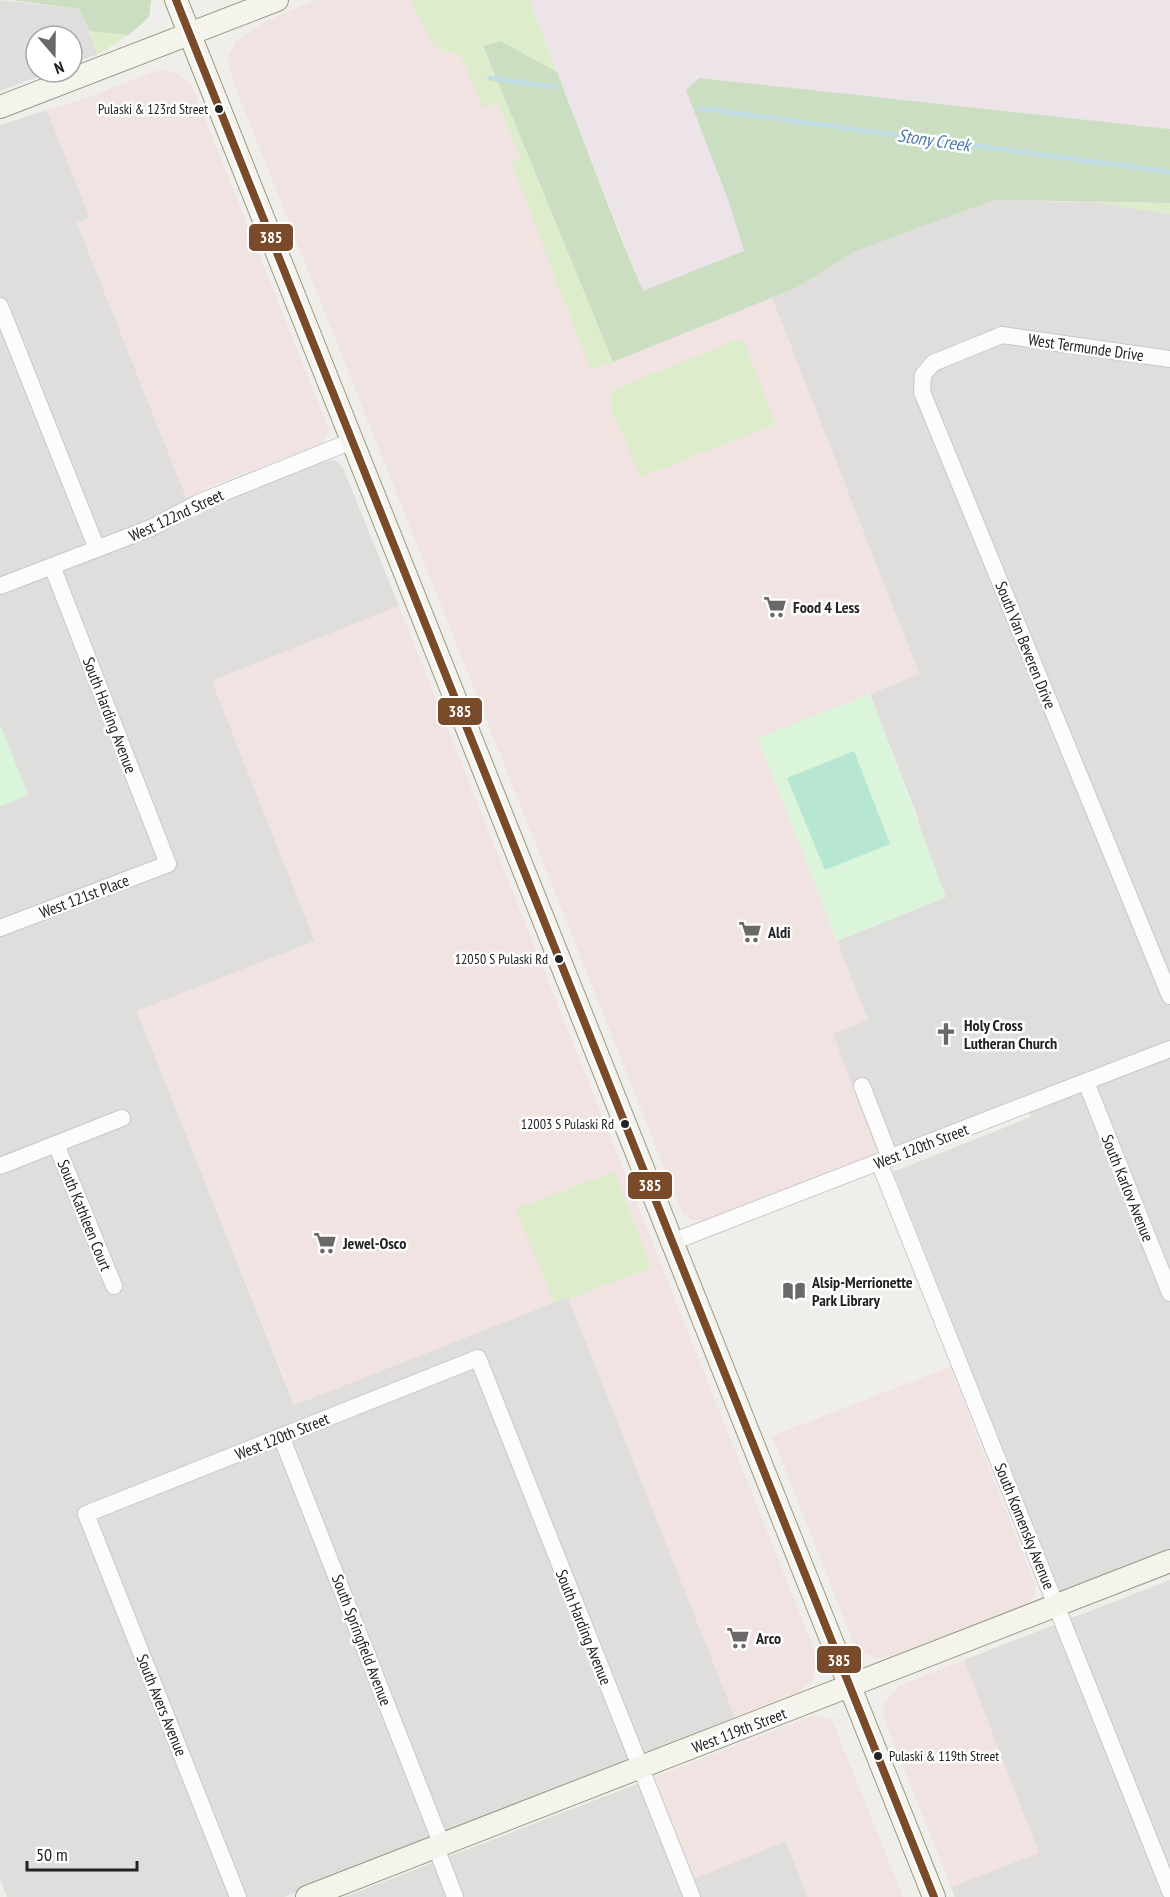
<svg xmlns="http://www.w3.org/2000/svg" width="1170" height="1897" viewBox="0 0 1170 1897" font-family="'PT Sans Narrow',sans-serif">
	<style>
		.residential { fill: #dfdedc }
		.commercial { fill: #f1e3e1 }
		.industrial { fill: #ede4e9 }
		.religious { fill: #dededc }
		.grass { fill: #ddeccb }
		.forest { fill: #cbdec1 }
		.park { fill: #daf5da }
		.pitch { fill: #b7e6d2 }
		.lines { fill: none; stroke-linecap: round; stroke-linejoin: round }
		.stream { stroke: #bfdbe3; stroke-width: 4.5 }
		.street-casing { stroke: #c9c8c7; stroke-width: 18 }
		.secondary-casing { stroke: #999a82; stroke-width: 24 }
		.street { stroke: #fdfcfc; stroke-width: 16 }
		.secondary { stroke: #f4f4ed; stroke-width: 22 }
		.bus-1-casing { stroke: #fff; stroke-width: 12 }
		.bus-1 { stroke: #7a4b2a; stroke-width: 8 }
		.bus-dot { fill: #222; stroke: #fff; stroke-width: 2 }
		.labels { text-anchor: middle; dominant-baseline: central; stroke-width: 5; stroke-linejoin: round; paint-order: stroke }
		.bus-label { font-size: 14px; fill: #222; stroke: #fff; text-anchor: end }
		.street-label { font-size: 16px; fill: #222; stroke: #fff }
		.poi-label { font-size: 16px; font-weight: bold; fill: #222; stroke: #fff; text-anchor: start }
		.water-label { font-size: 18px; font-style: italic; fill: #4a7aab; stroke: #fff }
		.line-badge { stroke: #fff; stroke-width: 2 }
		.badge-label { font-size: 16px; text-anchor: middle; font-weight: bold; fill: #fff }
	</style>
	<rect width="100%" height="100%" fill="#f0eeeb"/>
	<path class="residential" d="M 0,0 L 79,9 L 98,54 L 72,64 L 72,36 L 36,36 L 36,72 L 50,72 L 0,91 Z
		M 47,110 L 90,217 L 77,223 L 194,517 L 230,498 L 326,461 L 333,460 L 338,462 L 343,468 L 399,606 L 212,681 L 315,941 L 137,1011 L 294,1405 L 568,1297 L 735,1717 L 465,1827 L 284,1897 L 7,1897 L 0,1879 L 0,806 L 28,795 L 0,725 L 0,125 Z
		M 995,200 L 1093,202 L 1170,214 L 1170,1550 L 1060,1592 L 893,1172 L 1031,1117 L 916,823 L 919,821 L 870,694 L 919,674 L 772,298 L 796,288 L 856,251 Z
		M 868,1020 L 915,1140 L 878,1155 L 832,1034 Z
		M 1170,1580 L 1170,1897 L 955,1897 L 951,1887 L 1038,1853 L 964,1660 Z
		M 650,1779 L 786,1841 L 808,1897 L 344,1897 Z"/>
	<path class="commercial" d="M 315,0 L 412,0 L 415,10 L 447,52 L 460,54 L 483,107 L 498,102 L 521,159 L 511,164 L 595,369 L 772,298 L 919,674 L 758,739 L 868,1020 L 833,1034 L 878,1155 L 706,1220 L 693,1220 L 683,1215 L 232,79 L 228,58 L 236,41 L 267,21 Z
		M 168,70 L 179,75 L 192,86 L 329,430 L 323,443 L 211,486 L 187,499 L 77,222 L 90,217 L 47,110 L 83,99 L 156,71 Z
		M 399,606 L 816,1654 L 815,1671 L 811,1682 L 799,1692 L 735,1717 L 568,1297 L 295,1405 L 137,1011 L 315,941 L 212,681 Z
		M 950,1367 L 1035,1585 L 1035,1595 L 1029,1603 L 888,1657 L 877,1658 L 864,1653 L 854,1644 L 772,1436 Z
		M 964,1660 L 1039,1853 L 951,1887 L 884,1719 L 884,1705 L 892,1693 L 901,1685 Z
		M 814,1715 L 832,1720 L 903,1897 L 808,1897 L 786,1841 L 692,1880 L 650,1779 Z"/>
	<path class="industrial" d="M 529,0 L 1170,0 L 1170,129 L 699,79 L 744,252 L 643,291 Z"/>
	<path class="religious" d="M 946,897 L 1024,1098 L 915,1140 L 837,941 Z"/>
	<path class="grass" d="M 412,0 L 529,0 L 557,72 L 500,41 L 483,47 L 613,362 L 595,369 L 589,365 L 511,163 L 521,159 L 498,103 L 483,108 L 460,55 L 435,47 L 415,10 Z
		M 89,31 L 129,35 L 98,54 Z
		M 1093,202 L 1170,203 L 1170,214 Z
		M 737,340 L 742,340 L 745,344 L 775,422 L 772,426 L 643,476 L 640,476 L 610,407 L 611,394 L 617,388 Z
		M 615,1173 L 651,1268 L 569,1299 L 568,1297 L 554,1303 L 516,1211 L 518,1208 L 608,1174 Z"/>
	<path class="forest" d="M 11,0 L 151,0 L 151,1 L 149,17 L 129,35 L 89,31 L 79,9 Z
		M 500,41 L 557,72 L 619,233 L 643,291 L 744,251 L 730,205 L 686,90 L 699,78 L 1170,129 L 1170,203 L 995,200 L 856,251 L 796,288 L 613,362 L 483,46 Z"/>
	<path class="park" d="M 870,694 L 946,897 L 837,941 L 758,738 Z
		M 0,725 L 28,795 L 0,806 Z"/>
	<path class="pitch" d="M 854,751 L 890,844 L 825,870 L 787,778 Z"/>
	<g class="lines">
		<path class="stream" d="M 490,78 L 555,87
			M 698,108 L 1170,172"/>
		<g class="street-casing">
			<path id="street" d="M 0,306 L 97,549
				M 1170,359 L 1002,335 L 933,363 L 923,375 L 922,392 L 1170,996
				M 0,586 L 151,528 L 200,502 L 352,441
				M 0,928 L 168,864 L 52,566
				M 1086,1082 L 1170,1293
				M 862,1086 L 890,1158
				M 56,1144 L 114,1286
				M 879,1162 L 1170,1891
				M 0,1166 L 122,1118
				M 672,1242 L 1170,1049
				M 281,1436 L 442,1845
				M 436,1847 L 455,1897
				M 238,1897 L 86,1514 L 478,1358 L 692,1897"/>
		</g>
		<g class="secondary-casing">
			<path id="secondary" d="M 176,0 L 934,1897
				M 0,107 L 277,0
				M 307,1897 L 1170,1561"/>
		</g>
		<use href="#street" class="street"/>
		<use href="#secondary" class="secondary"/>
		<g class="bus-1-casing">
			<path id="bus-1" d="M 176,0 L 934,1897"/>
		</g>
		<use href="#bus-1" class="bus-1"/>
	</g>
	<defs>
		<g id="supermarket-bare" transform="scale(1.8)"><path d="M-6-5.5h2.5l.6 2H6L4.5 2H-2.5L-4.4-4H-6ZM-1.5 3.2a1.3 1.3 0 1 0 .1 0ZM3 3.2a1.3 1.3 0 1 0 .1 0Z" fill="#6a6968" stroke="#fff" stroke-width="2.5" paint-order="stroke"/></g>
		<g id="church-bare" transform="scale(1.8)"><path d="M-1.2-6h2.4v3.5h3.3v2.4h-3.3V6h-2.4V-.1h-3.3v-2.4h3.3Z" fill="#6a6968" stroke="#fff" stroke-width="2.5" paint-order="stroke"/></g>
		<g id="library-bare" transform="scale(1.8)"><path d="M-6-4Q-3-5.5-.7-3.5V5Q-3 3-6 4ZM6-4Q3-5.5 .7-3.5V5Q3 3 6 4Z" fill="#6a6968" stroke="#fff" stroke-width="2.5" paint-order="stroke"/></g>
	</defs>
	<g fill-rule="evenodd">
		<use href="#supermarket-bare" x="775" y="607"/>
		<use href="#supermarket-bare" x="750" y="932"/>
		<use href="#church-bare" x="946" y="1034"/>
		<use href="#supermarket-bare" x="325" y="1243"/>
		<use href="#library-bare" x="794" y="1291"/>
		<use href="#supermarket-bare" x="738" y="1638"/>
	</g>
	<g class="bus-dot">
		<circle cx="219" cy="109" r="5"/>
		<circle cx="559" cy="959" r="5"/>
		<circle cx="625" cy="1124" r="5"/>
		<circle cx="878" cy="1756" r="5"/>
	</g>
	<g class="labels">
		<g class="bus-label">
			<text x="208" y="109">Pulaski &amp; 123rd Street</text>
			<text x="548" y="959">12050 S Pulaski Rd</text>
			<text x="614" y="1124">12003 S Pulaski Rd</text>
			<text x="889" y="1756" text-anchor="start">Pulaski &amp; 119th Street</text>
		</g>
		<g class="street-label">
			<text transform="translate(1086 347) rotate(8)">West Termunde Drive</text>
			<text transform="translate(176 515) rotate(-25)">West 122nd Street</text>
			<text transform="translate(1026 645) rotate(68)">South Van Beveren Drive</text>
			<text transform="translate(110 715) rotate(69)">South Harding Avenue</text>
			<text transform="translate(84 896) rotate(-21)">West 121st Place</text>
			<text transform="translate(921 1146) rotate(-21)">West 120th Street</text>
			<text transform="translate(1128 1188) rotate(68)">South Karlov Avenue</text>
			<text transform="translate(85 1215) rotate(68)">South Kathleen Court</text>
			<text transform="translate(282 1436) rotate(-22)">West 120th Street</text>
			<text transform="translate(1025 1526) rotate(68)">South Komensky Avenue</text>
			<text transform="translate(584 1627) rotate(68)">South Harding Avenue</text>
			<text transform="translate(362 1640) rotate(69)">South Springfield Avenue</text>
			<text transform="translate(162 1705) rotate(68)">South Avers Avenue</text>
			<text transform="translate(739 1730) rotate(-21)">West 119th Street</text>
		</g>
		<g class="poi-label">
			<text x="793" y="607">Food 4 Less</text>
			<text x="768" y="932">Aldi</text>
			<text x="964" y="1025">Holy Cross<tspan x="964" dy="18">Lutheran Church</tspan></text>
			<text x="343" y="1243">Jewel-Osco</text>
			<text x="812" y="1282">Alsip-Merrionette<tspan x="812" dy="18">Park Library</tspan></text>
			<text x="756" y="1638">Arco</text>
		</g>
		<g class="water-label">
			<text transform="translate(934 140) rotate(8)">Stony Creek</text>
		</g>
	</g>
	<g class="line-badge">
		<rect x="248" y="223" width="46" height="29" rx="6" fill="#7a4b2a"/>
		<rect x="437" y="697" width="46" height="29" rx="6" fill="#7a4b2a"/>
		<rect x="627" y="1171" width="46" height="29" rx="6" fill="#7a4b2a"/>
		<rect x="816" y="1645" width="46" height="29" rx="6" fill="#7a4b2a"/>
	</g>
	<g class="badge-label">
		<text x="271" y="243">385</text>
		<text x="460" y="717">385</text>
		<text x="650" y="1191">385</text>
		<text x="839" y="1666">385</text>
	</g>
	<g transform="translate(54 54) rotate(160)"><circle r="28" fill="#ffffff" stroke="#a7a7a7" stroke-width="1.5"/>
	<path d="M0-4.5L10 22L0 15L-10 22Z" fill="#6a6968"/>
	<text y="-9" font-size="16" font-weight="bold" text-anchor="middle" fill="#222222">N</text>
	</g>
	<path d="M27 1861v9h110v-9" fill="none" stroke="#222222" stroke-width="3"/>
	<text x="36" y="1861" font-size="18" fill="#222222" stroke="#ffffff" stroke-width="4.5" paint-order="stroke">50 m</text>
</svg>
